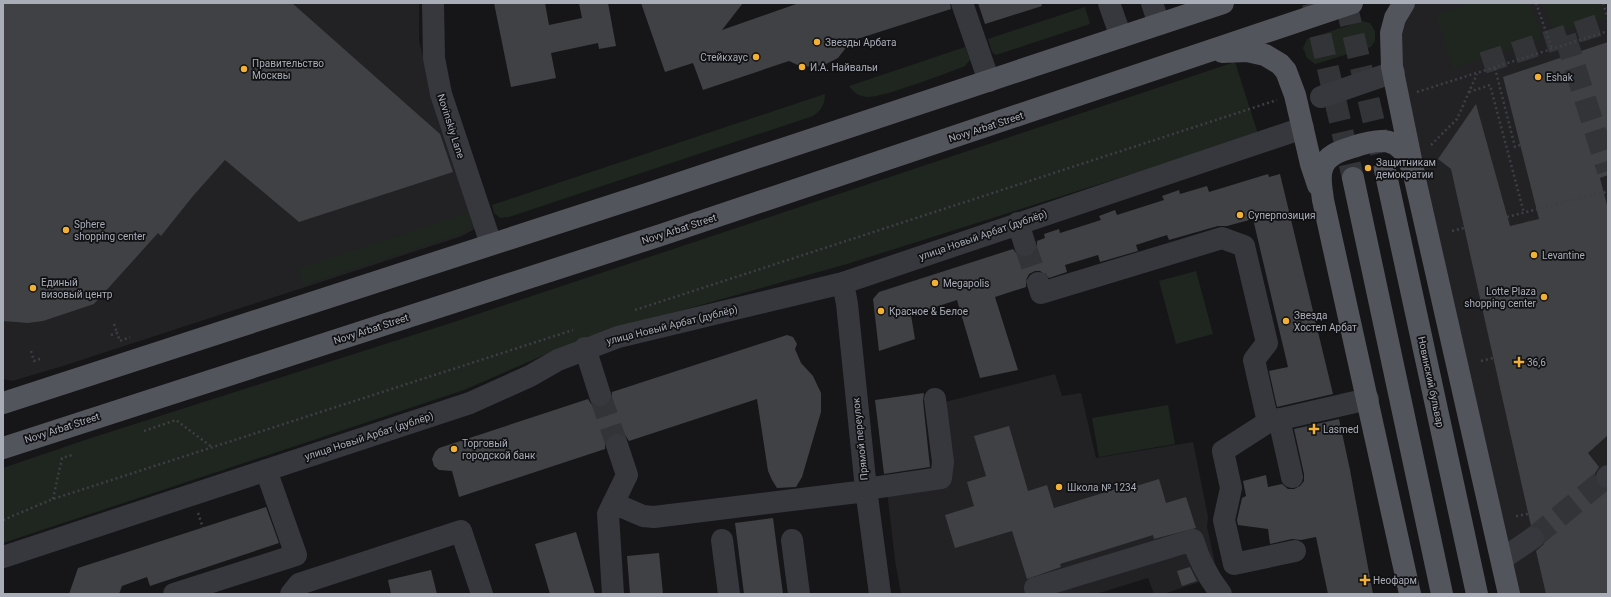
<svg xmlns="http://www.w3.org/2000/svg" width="1611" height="597" viewBox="0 0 1611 597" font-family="Roboto,sans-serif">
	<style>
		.built { fill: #222225 }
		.green { fill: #1e261f }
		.building { fill: #404145 }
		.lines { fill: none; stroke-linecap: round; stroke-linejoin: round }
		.minor-tunnel { stroke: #333438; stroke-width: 22; stroke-dasharray: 22 11; stroke-linecap: butt }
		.major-tunnel { stroke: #333438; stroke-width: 22; stroke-dasharray: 22 11; stroke-linecap: butt }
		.path { stroke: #3d3f44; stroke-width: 2.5; stroke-dasharray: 2 3; stroke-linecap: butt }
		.minor { stroke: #37383d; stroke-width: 22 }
		.major { stroke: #53555c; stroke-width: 22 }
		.poi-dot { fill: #f2b134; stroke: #111113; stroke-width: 1.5 }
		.labels { text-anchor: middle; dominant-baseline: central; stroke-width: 3.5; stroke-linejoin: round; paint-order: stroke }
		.poi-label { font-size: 10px; fill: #a8adb8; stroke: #111113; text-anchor: start }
		.street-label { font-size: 10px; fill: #a8adb8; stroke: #111113 }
	</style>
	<rect width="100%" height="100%" fill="#161618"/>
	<path class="built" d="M 3,3 L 419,3 L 419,41 L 434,98 L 476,226 L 473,230 L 462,236 L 63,366 L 12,381 L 3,379 Z
		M 1415,3 L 1608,3 L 1608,594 L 1518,594 L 1401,64 L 1400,29 Z
		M 1055,374 L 1062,396 L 1081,393 L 1096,458 L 1193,442 L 1208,517 L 1207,527 L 1218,576 L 1163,594 L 1154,594 L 1148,578 L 1096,594 L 901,594 L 895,560 L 887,491 L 945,483 L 941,403 Z"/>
	<path class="green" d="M 1472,3 L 1530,3 L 1542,39 L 1453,68 L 1436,15 Z
		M 1544,3 L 1600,3 L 1605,18 L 1554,34 Z
		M 1085,7 L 1090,24 L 996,55 L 992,52 L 988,39 Z
		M 1362,21 L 1370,23 L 1375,31 L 1375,41 L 1371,47 L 1319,63 L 1315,64 L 1307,58 L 1303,48 L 1307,39 Z
		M 965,47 L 970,60 L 965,66 C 947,73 882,98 867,97 C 858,96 853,92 849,86 Z
		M 1235,62 L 1258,134 L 847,264 L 583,338 L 464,390 L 3,543 L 3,468 L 88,439 L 454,322 Z
		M 825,94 C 825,104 821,111 813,116 L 509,217 L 500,218 L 494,213 L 492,205 Z
		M 469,213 L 472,221 L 471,228 L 461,234 L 304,285 L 299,268 Z
		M 1196,271 L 1213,334 L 1176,344 L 1159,281 Z
		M 1168,405 L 1175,444 L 1099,457 L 1092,418 Z"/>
	<path class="building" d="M 3,3 L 292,3 L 440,134 L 453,172 L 299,222 L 225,160 L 193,196 L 161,236 L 158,233 L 94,304 L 43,321 L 28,323 L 3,321 Z
		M 494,3 L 545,3 L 549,25 L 582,18 L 579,3 L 608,3 L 616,46 L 599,49 L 598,43 L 551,53 L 556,78 L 511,87 Z
		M 641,3 L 743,3 L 722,30 L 799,3 L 950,3 L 951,9 L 851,41 L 838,58 L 824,65 L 802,67 L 789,61 L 703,90 L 693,63 L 665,72 Z
		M 978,3 L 1041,3 L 1042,6 L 985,24 Z
		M 1608,42 L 1608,175 L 1600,178 L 1608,209 L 1608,435 L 1588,453 L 1599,467 L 1595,473 L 1595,481 L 1598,486 L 1608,489 L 1608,594 L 1546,594 L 1536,551 L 1544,544 L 1545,537 L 1543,531 L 1539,527 L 1531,526 L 1451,169 L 1438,159 L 1476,104 L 1510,226 L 1539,219 L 1503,77 Z
		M 1268,174 L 1269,177 L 1280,174 L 1333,394 L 1277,407 L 1269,371 L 1288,367 L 1253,219 L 1227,226 L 1218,226 L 1169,240 L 1167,235 L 1136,245 L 1138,251 L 1100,262 L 1098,255 L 1065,265 L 1067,272 L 1049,278 L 1040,271 L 1035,271 L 1029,274 L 1026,280 L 1026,287 L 995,297 L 1018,370 L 980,378 L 957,300 L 911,315 L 915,339 L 879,351 L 873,299 L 879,292 L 1013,249 L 1017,254 L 1022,257 L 1028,257 L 1034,253 L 1037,247 L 1037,241 L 1045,238 L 1044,234 L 1059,229 L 1060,233 L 1101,220 L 1099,216 L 1115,210 L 1117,215 L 1164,200 L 1162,196 L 1179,190 L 1180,194 L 1207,186 L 1209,192 Z
		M 787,335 L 793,337 L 797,344 L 795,349 L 801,363 L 813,376 L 821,393 L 821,412 L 802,477 L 796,487 L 777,488 L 772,480 L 768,471 L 757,399 L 629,441 L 625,435 L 620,433 L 613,433 L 607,437 L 605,443 L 605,449 L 459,497 L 452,471 L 439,470 L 434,466 L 432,459 L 435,452 L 439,448 L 588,399 L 591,404 L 597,407 L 603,407 L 609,403 L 612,397 L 612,392 Z
		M 924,393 L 923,401 L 930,467 L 884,474 L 875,400 Z
		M 1339,419 L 1350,470 L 1373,594 L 1328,594 L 1316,537 L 1301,540 L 1292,539 L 1270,544 L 1268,529 L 1238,525 L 1237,520 L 1242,498 L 1246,496 L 1243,481 L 1266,475 L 1268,487 L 1282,484 L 1288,489 L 1294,489 L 1300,486 L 1304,481 L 1304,474 L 1294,429 Z
		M 1009,426 L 1028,491 L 1047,485 L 1054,508 L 1129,485 L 1130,488 L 1159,479 L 1166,503 L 1186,497 L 1196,528 L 1154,539 L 1153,535 L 1060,564 L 1061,567 L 1027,579 L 1012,531 L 955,548 L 945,515 L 974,506 L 967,482 L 986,476 L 974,436 Z
		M 266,507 L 279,543 L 150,586 L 147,577 L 122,586 L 119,594 L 69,594 L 78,568 Z
		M 773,518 L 783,594 L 744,594 L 735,523 Z
		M 576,532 L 595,594 L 550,594 L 535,544 Z
		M 659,553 L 663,594 L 630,594 L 627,556 Z
		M 1190,567 L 1197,581 L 1182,586 L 1177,571 Z
		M 431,570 L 437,594 L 391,594 L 388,580 Z"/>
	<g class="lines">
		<path class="minor-tunnel" d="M 1565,36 L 1608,171
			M 1483,63 L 1608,22
			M 1025,245 L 1038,283
			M 600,395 L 617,445
			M 1533,538 L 1607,477"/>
		<path class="major-tunnel" d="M 1313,3 L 1353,178
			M 1346,3 L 1385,170"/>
		<path class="path" d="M 1536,3 L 1552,49
			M 1603,3 L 1608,19
			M 1495,68 L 1515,147 L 1520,145
			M 1417,92 L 1608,31
			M 1469,92 L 1490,85 L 1524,213
			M 1431,145 L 1457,119 L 1477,74
			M 1507,217 L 1604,192 L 1608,196
			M 1452,231 L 1464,228
			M 635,310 L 1277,100
			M 114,324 L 117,333
			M 111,335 L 117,333 L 120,341 L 130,337
			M 31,351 L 34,361 L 40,359
			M 1481,361 L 1493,358
			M 144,431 L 176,420 L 212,447
			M 53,499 L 62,458 L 72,455
			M 198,513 L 203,528
			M 1516,516 L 1528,514
			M 3,520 L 53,499 L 573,330"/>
		<path class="minor" d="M 433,3 L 434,58 L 441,94 L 491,244
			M 962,3 L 989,81
			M 1109,3 L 1121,37
			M 1152,3 L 1159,24
			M 1321,97 L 1394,72
			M 1018,223 L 1025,245
			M 843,283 L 847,304 L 866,489 L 880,594
			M 1038,283 L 1041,293 L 1222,238 L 1244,246 L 1267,343 L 1254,360 L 1268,422
			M 585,348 L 600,395
			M 1279,419 L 1292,477
			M 1607,477 L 1608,476
			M 866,489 L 941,478 L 943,462 L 935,399
			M 613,503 L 643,516 L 654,517 L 866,491
			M 722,540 L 729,594
			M 792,540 L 799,594
			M 1295,551 L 1234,564 L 1224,520 L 1231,488 L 1223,451 L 1268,422 L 1368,399
			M 3,557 L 470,403 L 530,376 L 558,360 L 618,337 L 843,283 L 1303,128
			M 1502,559 L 1533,538
			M 1035,588 L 1193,540 C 1199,561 1208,577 1221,594
			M 174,594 L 296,555 L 266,470
			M 291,594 L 299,584 L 461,531 L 482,594
			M 613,594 L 608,514 L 627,475 L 617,445"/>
		<path class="major" d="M 1404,3 L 1395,18 L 1391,33 L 1392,67 L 1415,179 L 1509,594
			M 1222,52 L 1247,51 L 1265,55 L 1280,64 L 1286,71 L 1295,95 L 1311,164 L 1318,185
			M 1385,170 L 1477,594
			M 1353,178 L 1442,594
			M 3,403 L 647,194 L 1223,3
			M 3,448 L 661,235 L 1352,3
			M 1410,594 L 1323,200 C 1322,191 1319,178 1322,169 C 1326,155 1340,151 1353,147 C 1379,138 1400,135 1411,166"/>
	</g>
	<g class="poi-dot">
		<circle cx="817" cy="42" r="4"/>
		<circle cx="756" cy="57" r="4"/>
		<circle cx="802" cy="67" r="4"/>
		<circle cx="244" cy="69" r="4"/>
		<circle cx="1538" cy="77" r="4"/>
		<circle cx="1368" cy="168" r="4"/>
		<circle cx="1240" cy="215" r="4"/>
		<circle cx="66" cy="230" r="4"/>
		<circle cx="1534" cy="255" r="4"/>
		<circle cx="935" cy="283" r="4"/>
		<circle cx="33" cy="288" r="4"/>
		<circle cx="1544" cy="297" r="4"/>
		<circle cx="881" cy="311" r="4"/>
		<circle cx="1286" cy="321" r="4"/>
		<path d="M1517 356h4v4h4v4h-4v4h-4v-4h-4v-4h4z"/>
		<path d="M1312 423h4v4h4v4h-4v4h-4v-4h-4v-4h4z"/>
		<circle cx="454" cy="449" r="4"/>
		<circle cx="1059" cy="487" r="4"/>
		<path d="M1363 574h4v4h4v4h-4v4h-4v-4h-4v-4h4z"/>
	</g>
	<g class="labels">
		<g class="poi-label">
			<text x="825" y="42">Звезды Арбата</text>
			<text x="748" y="57" text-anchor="end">Стейкхаус</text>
			<text x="252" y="63">Правительство<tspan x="252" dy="12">Москвы</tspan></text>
			<text x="810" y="67">И.А. Найвальи</text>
			<text x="1546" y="77">Eshak</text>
			<text x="1376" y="162">Защитникам<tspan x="1376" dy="12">демократии</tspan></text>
			<text x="1248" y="215">Суперпозиция</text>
			<text x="74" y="224">Sphere<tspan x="74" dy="12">shopping center</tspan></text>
			<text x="1542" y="255">Levantine</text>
			<text x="41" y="282">Единый<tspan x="41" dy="12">визовый центр</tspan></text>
			<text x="943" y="283">Megapolis</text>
			<text x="1536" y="291" text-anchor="end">Lotte Plaza<tspan x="1536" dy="12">shopping center</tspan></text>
			<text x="889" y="311">Красное &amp; Белое</text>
			<text x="1294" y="315">Звезда<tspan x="1294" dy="12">Хостел Арбат</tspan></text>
			<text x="1527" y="362">36,6</text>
			<text x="1323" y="429">Lasmed</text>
			<text x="462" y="443">Торговый<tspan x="462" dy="12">городской банк</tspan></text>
			<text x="1067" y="487">Школа № 1234</text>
			<text x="1373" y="580">Неофарм</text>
		</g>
		<g class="street-label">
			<text transform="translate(451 126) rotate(72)">Novinskiy Lane</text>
			<text transform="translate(986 127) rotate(-18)">Novy Arbat Street</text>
			<text transform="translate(679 229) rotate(-18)">Novy Arbat Street</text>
			<text transform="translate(983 235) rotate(-19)">улица Новый Арбат (дублёр)</text>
			<text transform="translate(672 325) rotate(-14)">улица Новый Арбат (дублёр)</text>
			<text transform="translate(371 329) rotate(-18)">Novy Arbat Street</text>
			<text transform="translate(1431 382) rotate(78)">Новинский бульвар</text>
			<text transform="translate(62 428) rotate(-18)">Novy Arbat Street</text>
			<text transform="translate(369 436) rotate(-18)">улица Новый Арбат (дублёр)</text>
			<text transform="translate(860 439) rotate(-96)">Прямой переулок</text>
		</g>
	</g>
	<rect width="1611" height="597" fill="none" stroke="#a8adb8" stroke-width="8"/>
</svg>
